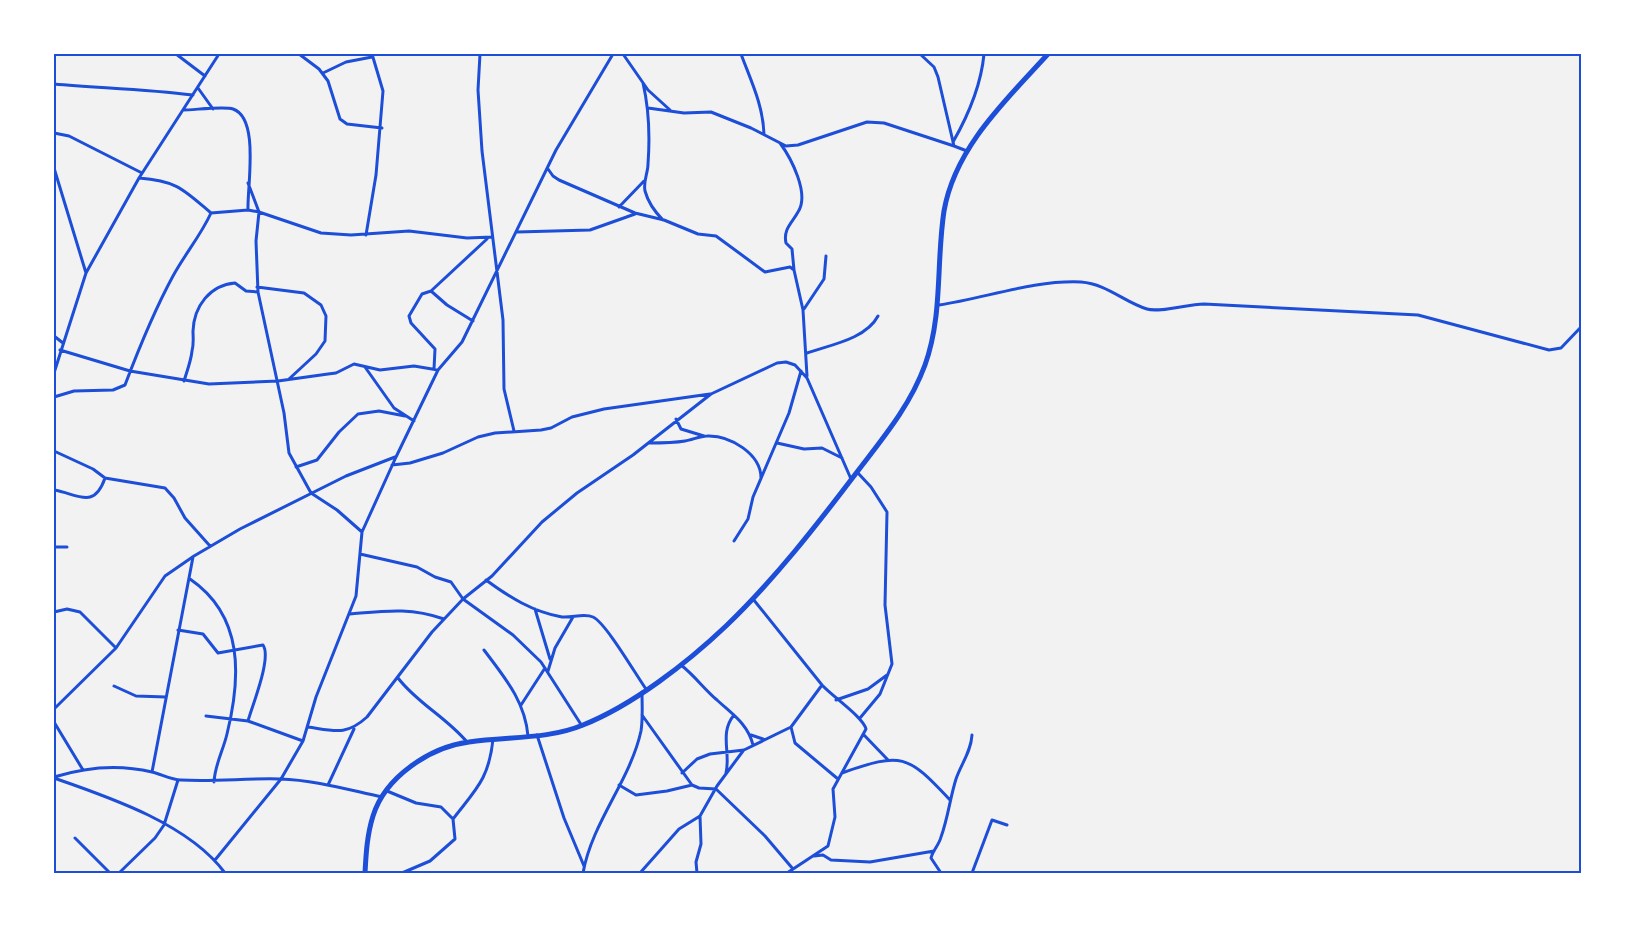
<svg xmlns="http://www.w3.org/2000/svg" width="1635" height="927" viewBox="0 0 1635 927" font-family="'DejaVu Sans',sans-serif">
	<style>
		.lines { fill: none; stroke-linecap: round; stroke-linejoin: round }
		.minor { stroke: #1d4ed8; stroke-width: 3 }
		.secondary { stroke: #1d4ed8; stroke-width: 5 }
		.neatline { fill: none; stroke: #1d4ed8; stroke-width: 2 }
	</style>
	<rect width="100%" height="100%" fill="#f2f2f2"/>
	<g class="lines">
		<path class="minor" d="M 176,54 L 205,76
			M 299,54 L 319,69 L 328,81 L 340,119 L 347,124 L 382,128
			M 480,54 L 478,90 L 482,151 L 503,320 L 504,389 L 514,431
			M 623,54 L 648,90 L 670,110
			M 741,54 C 751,81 763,105 764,134
			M 323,73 L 346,62 L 372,57
			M 643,83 C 649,109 650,137 648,164 C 648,173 643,181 645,191 C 648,202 655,212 663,220
			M 54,84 C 100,88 146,89 193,95
			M 198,88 L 213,109
			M 648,108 L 684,113 L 711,112 L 751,128 L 786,146 L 798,145 L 867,122 L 884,123 L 954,146 L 938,77 L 934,67 L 920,54
			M 183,110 C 194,110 224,106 233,109 C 260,118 247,187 248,210
			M 54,133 L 69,136 L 142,173
			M 953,142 C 969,114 981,86 984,54
			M 780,143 C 791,158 810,194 798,212 C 792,223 783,229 786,243 L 792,249 L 794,270 L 803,310 L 807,376
			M 954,146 L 967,151
			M 54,168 L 86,273
			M 548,169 L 553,176 L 559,180 L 635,213 L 664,220 L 698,234 L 716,236 L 765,272 L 790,267 L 794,270
			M 139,178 C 177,181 183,189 211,213 L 248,210 L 259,212 L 321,233 L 351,235 L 409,231 L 467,238 L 492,237
			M 248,183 L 259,212 L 256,241 L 258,292 L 284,413 L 289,453 L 311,493 L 337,510 L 362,532
			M 619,207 L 644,181
			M 517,232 L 590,230 L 635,214
			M 366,235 L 376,175 L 383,91 L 372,54
			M 257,287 L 304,293 L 321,305 L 326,316 L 325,341 L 316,354 L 289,379
			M 431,291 L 447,305 L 473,321
			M 939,305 C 986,298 1033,280 1081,282 C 1107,284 1124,302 1147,309 C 1159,313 1188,304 1204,304 L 1418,315 L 1549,350 L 1561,348 L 1581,327
			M 804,309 L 824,279 L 826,256
			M 54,336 L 63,343
			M 60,350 L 130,371 L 209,384 L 278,381 L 328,374 L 336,373 L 354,364 L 380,370 L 414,366 L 438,370
			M 807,353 C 830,345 866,339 878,316
			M 365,367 L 394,408 L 414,421
			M 434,369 L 435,349 L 411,323 L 409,316 L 422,294 L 431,291 L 487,239
			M 54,373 L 86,273 L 139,178 L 219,54
			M 184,381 C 187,371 191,361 192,351 C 194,344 193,337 193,331 C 194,306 210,285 235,283 L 246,291 L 258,292
			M 54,397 L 74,391 L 113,390 L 125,385 C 139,348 154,311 173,276 C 185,254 201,235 211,213
			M 676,419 L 681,429 L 704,436
			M 649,443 C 661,443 673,443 685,441 C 692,440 700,436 707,436 C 730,435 761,454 761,478
			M 777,443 L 804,449 L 822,448 L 842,458
			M 54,451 L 93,469 L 105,478 L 165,488 L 174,498 L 185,518 L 210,546
			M 392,465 L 410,463 L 443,453 L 478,437 L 495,433 L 541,430 L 551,428 L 572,417 L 604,409 L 710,394
			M 296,467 L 317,460 L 339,432 L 358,414 L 379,411 L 405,416
			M 857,472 L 871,487 L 887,512 L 885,605 L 892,664 L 880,694 L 860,718
			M 54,490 C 78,494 94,510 105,478
			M 734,541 L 748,519 L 753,497 L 789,413 L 801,371
			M 54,547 L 67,547
			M 360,554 L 417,567 L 435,577 L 451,582 L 463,599 L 513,635 L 541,662 L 582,726
			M 190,579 C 244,616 241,677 227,734 C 223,751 215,764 214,782
			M 486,580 C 509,597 533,612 562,617 C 572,618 584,613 593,617 C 606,623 636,675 646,689
			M 753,599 L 822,685 C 833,697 863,717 866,729 L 833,789 L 835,817 L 828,846 L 787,873
			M 535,609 L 550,659
			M 54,612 L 67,609 L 80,612 L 116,648
			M 350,614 C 385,611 410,607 444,619
			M 178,630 L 203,634 L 218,653 L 263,645 C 272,658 252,706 248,721
			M 484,650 C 505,678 525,701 528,736
			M 681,665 C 695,676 704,689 717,700 C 732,714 748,724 753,745
			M 548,671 L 555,648 L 573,617
			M 398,678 C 417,703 446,717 467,742
			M 114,686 L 136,696 L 166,697
			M 836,700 L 868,689 L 887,675
			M 521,705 L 545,668
			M 54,709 L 116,648 L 165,576 L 194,556 L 240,529 L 346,476 L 395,457
			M 642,715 L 692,785 L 699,788 L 716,789 L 765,836 L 793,869
			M 206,716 L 248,721 L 303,741
			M 54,722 L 83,770
			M 308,727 C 335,731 346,736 367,717 L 432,632 L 463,599 L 492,576 L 542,522 L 577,493 L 633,455 L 711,394 L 777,363 L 786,362 L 795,365 L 807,378 L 851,479
			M 791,727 L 795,743 L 838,779
			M 537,735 L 564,818 L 584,866
			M 751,735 L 763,739
			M 864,735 L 888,760
			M 152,772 L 193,557
			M 682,773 L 697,759 L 710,754 L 744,750 L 791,727 L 822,685
			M 726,773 C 731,753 719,733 734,715
			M 842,773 C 902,752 907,754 950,800
			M 54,777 C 86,767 119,764 152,772 C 161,774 171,780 181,780 C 214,782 247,778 280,779 C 315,780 349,790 382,797
			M 54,778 C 109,797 189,824 225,873
			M 328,785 L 354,729
			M 619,785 L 636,795 L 667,791 L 692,785
			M 387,791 L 416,803 L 441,807 L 453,819
			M 75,838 L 110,873
			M 814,856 L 823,855 L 831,860 L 870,862 L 934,851
			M 215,860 L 281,779 L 303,741 L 316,697 L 356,596 L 362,532 L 396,457 L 438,370 L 462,342 L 556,150 L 613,54
			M 119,873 L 155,838 L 164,825 L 178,780
			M 402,873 L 430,861 L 455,839 L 453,819 C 476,789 489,779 493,739
			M 583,873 C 592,822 630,781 641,731 C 643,719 642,705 642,692
			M 640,873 L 679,829 L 700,816 L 717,786 L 743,751
			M 697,873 L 696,862 L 701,844 L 700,816
			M 941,873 L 931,858 C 933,850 939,845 941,837 C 948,818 950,798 956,779 C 961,764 971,752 972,735
			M 972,873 L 992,820 L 1007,825"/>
		<path class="secondary" d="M 365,873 C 366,854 367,835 373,816 C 385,777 430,747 469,742 C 507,736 547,740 583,725 C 633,705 687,663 726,626 C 774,580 816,526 857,472 C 883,438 910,406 925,365 C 943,315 936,263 944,211 C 955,147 1007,99 1048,54"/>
	</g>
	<rect width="1635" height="927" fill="none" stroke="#ffffff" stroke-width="110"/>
	<rect x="55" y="55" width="1525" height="817" class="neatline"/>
</svg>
